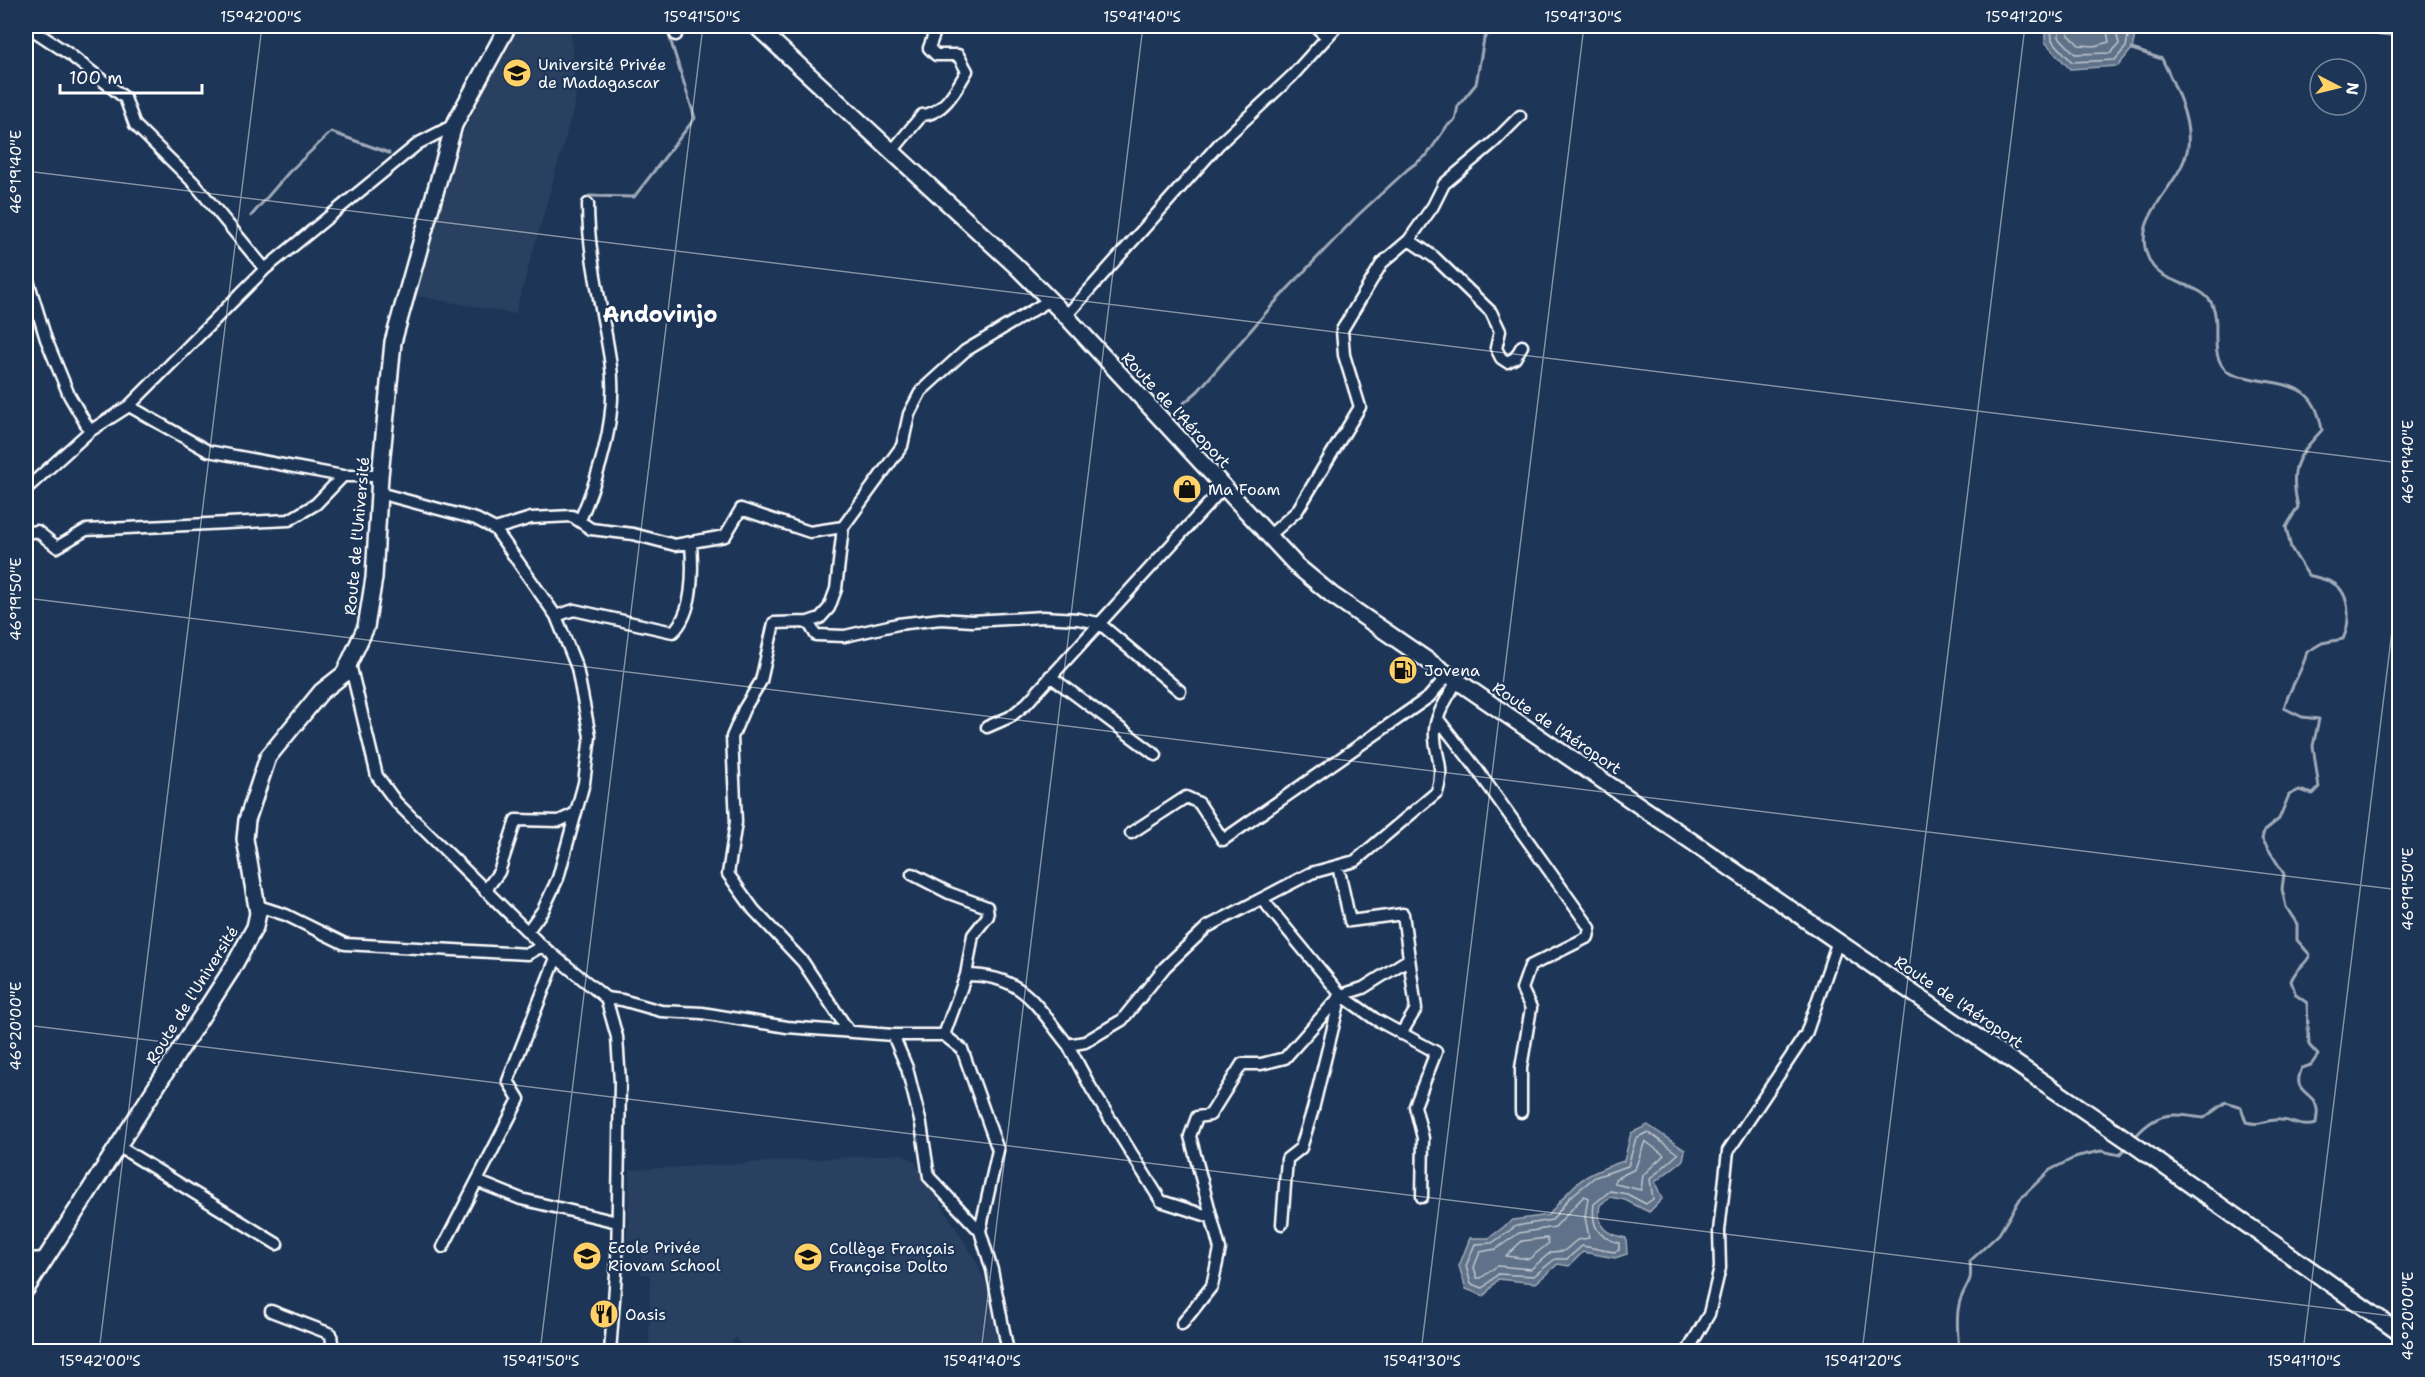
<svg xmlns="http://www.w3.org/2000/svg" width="2425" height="1377" viewBox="0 0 2425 1377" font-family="'Shantell Sans',sans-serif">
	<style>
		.built { fill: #2a4161 }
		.water { fill: #617289; stroke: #a0aab8; stroke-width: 1.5 }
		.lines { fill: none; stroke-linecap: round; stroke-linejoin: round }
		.shore { stroke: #c0c7d0; stroke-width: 1.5 }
		.stream { stroke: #a0aab8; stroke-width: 3 }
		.street-casing { stroke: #fff; stroke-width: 15 }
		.secondary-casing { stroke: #fff; stroke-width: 20 }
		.street { stroke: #1d3557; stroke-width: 10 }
		.secondary { stroke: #1d3557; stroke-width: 15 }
		.ticks { fill: none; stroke: #fff; stroke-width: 1.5; stroke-opacity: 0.45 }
		.labels { text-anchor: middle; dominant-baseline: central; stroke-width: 4.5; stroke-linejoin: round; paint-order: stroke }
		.poi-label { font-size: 16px; fill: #fff; stroke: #1d3557; text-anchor: start }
		.street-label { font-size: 16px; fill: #fff; stroke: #1d3557 }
		.district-label { font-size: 22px; font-weight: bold; fill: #fff; stroke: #1d3557 }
		.neatline { fill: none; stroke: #fff; stroke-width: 2 }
		.ticks-label { font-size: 15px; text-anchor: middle; fill: #fff }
	</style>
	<rect width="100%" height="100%" fill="#1d3557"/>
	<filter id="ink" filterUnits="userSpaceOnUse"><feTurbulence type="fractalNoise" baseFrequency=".0167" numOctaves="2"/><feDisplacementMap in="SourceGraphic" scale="12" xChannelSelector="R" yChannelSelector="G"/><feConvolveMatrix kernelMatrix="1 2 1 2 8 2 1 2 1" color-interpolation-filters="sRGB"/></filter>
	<g filter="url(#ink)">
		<path class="built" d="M 516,26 L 570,26 L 576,100 L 515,314 L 417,296 L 448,164 Z
			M 902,1154 L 915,1162 L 978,1264 L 1010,1343 L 1010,1351 L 744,1351 L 736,1337 L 728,1348 L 716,1351 L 649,1351 L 650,1275 L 641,1274 L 641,1240 L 627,1240 L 630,1170 Z"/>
		<path class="water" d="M 2045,26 L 2123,26 L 2136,31 L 2132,49 L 2118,66 L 2070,69 L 2045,42 Z
			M 1648,1125 L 1685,1150 L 1683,1160 L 1655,1182 L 1662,1199 L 1649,1212 L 1625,1200 L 1610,1197 L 1600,1205 C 1596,1227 1605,1234 1626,1238 L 1627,1254 L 1615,1258 L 1583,1252 L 1569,1266 L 1558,1264 L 1536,1283 L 1498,1279 L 1484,1296 L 1466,1289 L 1459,1266 L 1470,1238 L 1489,1238 L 1513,1220 L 1549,1215 C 1575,1181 1584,1174 1624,1161 L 1631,1133 Z"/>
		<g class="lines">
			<path class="shore" d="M 2051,26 L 2052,40 L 2072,62 L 2115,60 L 2126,47 L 2128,36 L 2122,26
				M 2059,26 L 2059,37 L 2075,54 L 2111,53 L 2119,44 L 2115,26
				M 2068,26 L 2068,34 L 2079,45 L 2094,46 L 2109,42 L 2106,26
				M 1648,1132 L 1678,1154 L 1650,1179 L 1653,1199 L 1646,1204 L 1627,1194 L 1610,1191 L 1594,1204 C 1591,1227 1598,1237 1619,1243 L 1619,1250 L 1614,1252 L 1582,1246 L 1567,1259 L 1555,1259 L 1534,1276 L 1498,1274 L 1483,1288 L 1471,1284 L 1466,1266 L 1475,1244 L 1492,1243 L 1516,1226 L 1552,1220 L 1570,1197 L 1595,1177 L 1628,1166 L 1636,1138 Z
				M 1645,1141 L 1664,1155 L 1643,1175 L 1641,1190 L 1615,1184 L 1615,1179 L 1635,1169 Z
				M 1584,1196 L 1588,1198 L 1585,1217 L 1589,1238 L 1577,1240 L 1564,1251 L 1551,1252 L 1531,1269 L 1497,1266 L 1481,1278 L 1477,1278 L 1474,1267 L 1480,1252 L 1496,1249 L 1519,1233 L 1555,1227 Z
				M 1547,1238 L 1549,1243 L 1529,1259 L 1506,1256 L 1522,1241 Z"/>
			<path class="stream" d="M 2132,49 L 2162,59 C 2174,84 2191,118 2188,146 C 2183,187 2123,219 2152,265 C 2165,285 2202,283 2212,304 C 2222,325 2207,355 2228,372 C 2232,375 2239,376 2245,377 C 2284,387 2314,379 2322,430 C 2296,458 2289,468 2298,507 L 2286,527 L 2291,548 L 2308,575 C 2315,577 2324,579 2331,582 C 2351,591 2351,622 2343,639 L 2322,643 L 2307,652 C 2302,673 2289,688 2284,708 L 2302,717 L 2319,719 L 2313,746 L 2319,788 L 2313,794 L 2299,790 L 2289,795 L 2279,819 L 2264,831 L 2262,839 L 2284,874 L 2282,889 L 2286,907 L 2297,924 L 2297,940 L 2310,955 C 2305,966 2295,969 2291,981 L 2296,995 L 2307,1003 L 2309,1045 L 2318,1055 L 2311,1065 L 2302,1068 C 2290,1094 2314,1090 2317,1109 C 2318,1113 2316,1120 2316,1124 C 2300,1129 2290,1118 2274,1120 C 2262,1121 2261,1126 2246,1122 L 2241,1107 L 2226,1102 L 2204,1118 C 2169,1113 2157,1111 2133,1139
				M 589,196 L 634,197 L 695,118 L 666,26
				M 251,216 L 289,172 L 331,132 L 389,153
				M 1179,421 L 1184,403 L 1198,391 L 1277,300 L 1357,216 L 1408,169 L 1427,155 L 1447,126 L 1455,120 L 1458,106 L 1476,84 L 1484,39 L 1494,26
				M 1959,1352 C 1958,1335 1955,1313 1961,1298 C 1969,1278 1972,1285 1970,1261 L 1999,1234 L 2020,1199 L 2050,1170 L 2078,1156 L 2101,1151 L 2120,1155 L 2127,1146"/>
			<g class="street-casing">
				<path id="street" d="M 27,26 L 69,54 L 125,98 L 135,125 L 194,183 L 265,269
					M 672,26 L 676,35
					M 1315,26 L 1327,37
					M 893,150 L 922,115 C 944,114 957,88 967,71 L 958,55 L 936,55 L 929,48 L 937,26
					M 1409,240 L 1434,257 L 1491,312 L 1500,331 L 1496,348 L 1501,358 L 1507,362 L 1515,358 L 1522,346
					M 26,274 L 46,339 L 69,395 L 90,431
					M 1066,316 L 1219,144 L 1292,76 L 1337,26
					M 129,406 L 208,451 L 343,476 L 380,476
					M 26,489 L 90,431 L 129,406 L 265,269 L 419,143 L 454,125
					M 379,493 L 476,519 L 495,529 L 556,616 L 577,668 L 590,736 L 584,783 L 558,878 L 543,910 L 527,932
					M 580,520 C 601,471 619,413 610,359 C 602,306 588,257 588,204
					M 495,529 L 531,518 L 572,516 L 591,529 L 633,534 L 675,545 L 725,536 L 741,509 L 810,532 L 843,527
					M 26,533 L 37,531 L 57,547 L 86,530 L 289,520 L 316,504 L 343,476
					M 1269,536 L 1297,511 L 1360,407 L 1344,355 L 1342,330 L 1382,263 L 1409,240 L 1433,206 L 1444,184 L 1494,142 L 1520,116
					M 556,616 L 574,610 L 673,632 C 694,612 693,571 691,543
					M 808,622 L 816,635 L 845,636 L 898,624 L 941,619 L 972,621 L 1043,617 L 1078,619 L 1099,623 L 1180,691
					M 350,664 L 377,776 L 396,802 L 542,946 L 606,998 L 617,1037 L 620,1082 L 617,1261 L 610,1352
					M 1050,676 L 1156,755
					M 1438,719 L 1473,764 L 1590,928 L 1588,937 L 1530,966 L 1522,989 L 1531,1008 L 1521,1068 L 1521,1112
					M 987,727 L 1010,717 L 1027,703 L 1223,488
					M 1131,833 L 1186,797 L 1199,803 L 1223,840 L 1429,697 L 1447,676
					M 1338,866 L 1350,921 L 1403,914 L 1416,1009 L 1401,1034
					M 912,874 L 949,893 L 987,907 L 988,916 L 973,935 L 966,975
					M 485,891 L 499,872 L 516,820 L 559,821 L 574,814
					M 1262,899 L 1341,995 L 1375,1019 L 1436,1052 L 1415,1106 L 1423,1138 L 1422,1197
					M 258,906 L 286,915 L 345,944 L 528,954 L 542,946
					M 606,998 L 622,1000 L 661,1011 L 702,1013 L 787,1027 L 893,1035 L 944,1035 L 966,975 C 1023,975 1035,1004 1068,1045 L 1085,1042 L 1122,1020 L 1165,967 L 1207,927 L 1311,873 L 1355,861 L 1437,792 C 1446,764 1433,754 1435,730 C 1436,714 1449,696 1456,682
					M 848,1030 L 803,962 L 754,910 L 728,874 L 736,822 L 732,737 L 744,709 L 761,681 L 774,623 L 808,622 L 820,618 L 829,608 L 836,589 L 843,527 L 902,446 L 909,414 L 921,391 L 965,351 L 1050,300
					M 893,1035 L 907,1068 L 921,1124 L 929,1177 L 980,1231 L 992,1270 L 1008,1352
					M 944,1035 L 962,1049 L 998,1150 L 980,1231
					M 1068,1045 L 1091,1088 L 1161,1201 L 1211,1217
					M 118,1146 L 277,1244
					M 479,1182 L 521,1199 L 617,1222
					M 1282,1224 L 1287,1159 L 1301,1148 L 1313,1109 L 1341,995
					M 443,1247 L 519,1099 L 508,1081 L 556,958
					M 26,1259 L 46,1258
					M 271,1311 L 331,1334 L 333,1352
					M 1182,1324 L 1212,1286 L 1220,1249 L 1190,1136 L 1197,1117 L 1210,1115 L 1242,1064 L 1261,1064 L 1285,1058 L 1341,995 L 1363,988 L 1409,959
					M 1687,1352 L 1709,1314 L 1720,1268 L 1719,1231 L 1728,1151 L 1806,1034 L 1838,941"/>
			</g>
			<g class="secondary-casing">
				<path id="secondary" d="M 756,26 L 1016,266 L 1066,316 L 1297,566 L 1332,595 L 2126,1139 L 2400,1333
					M 26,1289 L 232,969 L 255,927 L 258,913 L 245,839 L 247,820 L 268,757 L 321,692 L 344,674 L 366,627 L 374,578 L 380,476 L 393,342 L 454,125 L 508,26"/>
			</g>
			<use href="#street" class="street"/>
			<use href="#secondary" class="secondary"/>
		</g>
	</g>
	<path class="ticks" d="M 2315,26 L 2400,36M 26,171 L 2400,463M 26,598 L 2400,890M 26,1025 L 2400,1317M 99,1352 L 262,26M 540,1352 L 703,26M 981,1352 L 1143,26M 1421,1352 L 1584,26M 1862,1352 L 2025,26M 2303,1352 L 2400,566"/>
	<defs>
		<g id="university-disc" transform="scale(1.5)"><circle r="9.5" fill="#ffd166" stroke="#1d3557"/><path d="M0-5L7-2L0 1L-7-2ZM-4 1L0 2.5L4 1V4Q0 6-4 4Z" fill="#111"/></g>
		<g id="shop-disc" transform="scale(1.5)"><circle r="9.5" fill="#ffd166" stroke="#1d3557"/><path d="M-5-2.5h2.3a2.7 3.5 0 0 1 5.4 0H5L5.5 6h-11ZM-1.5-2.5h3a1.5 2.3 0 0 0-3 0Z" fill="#111"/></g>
		<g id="fuel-disc" transform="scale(1.5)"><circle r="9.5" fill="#ffd166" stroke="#1d3557"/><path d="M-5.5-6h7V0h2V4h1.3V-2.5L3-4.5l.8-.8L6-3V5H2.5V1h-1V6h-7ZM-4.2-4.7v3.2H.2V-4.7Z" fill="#111"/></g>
		<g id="school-disc" transform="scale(1.5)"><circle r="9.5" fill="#ffd166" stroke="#1d3557"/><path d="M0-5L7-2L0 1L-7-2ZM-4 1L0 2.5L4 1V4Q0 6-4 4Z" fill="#111"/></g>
		<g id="restaurant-disc" transform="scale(1.5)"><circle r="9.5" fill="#ffd166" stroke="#1d3557"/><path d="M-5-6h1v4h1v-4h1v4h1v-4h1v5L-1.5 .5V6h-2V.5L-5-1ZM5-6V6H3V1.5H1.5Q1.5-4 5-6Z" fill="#111"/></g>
	</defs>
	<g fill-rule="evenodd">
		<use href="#university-disc" x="517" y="73"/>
		<use href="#shop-disc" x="1187" y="489"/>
		<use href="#fuel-disc" x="1403" y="670"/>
		<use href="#school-disc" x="587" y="1256"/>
		<use href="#school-disc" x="808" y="1257"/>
		<use href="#restaurant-disc" x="604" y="1314"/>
	</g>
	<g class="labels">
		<g class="poi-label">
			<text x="538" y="64">Université Privée<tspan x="538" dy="18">de Madagascar</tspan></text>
			<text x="1208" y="489">Ma Foam</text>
			<text x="1424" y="670">Jovena</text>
			<text x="608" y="1247">Ecole Privée<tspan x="608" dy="18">Riovam School</tspan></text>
			<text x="829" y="1248">Collège Français<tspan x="829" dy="18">Françoise Dolto</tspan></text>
			<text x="625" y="1314">Oasis</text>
		</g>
		<g class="street-label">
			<text transform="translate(1176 410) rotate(47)">Route de l'Aéroport</text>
			<text transform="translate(357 536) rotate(-85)">Route de l'Université</text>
			<text transform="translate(1557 728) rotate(34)">Route de l'Aéroport</text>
			<text transform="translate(192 995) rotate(-58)">Route de l'Université</text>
			<text transform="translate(1959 1002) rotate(34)">Route de l'Aéroport</text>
		</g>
		<g class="district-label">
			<text x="660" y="314">Andovinjo</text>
		</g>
	</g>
	<rect width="2425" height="1377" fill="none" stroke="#1d3557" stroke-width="66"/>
	<g transform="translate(2338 87) rotate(97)"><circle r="28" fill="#1d3557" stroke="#77869a" stroke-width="1.5"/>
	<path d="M0-4.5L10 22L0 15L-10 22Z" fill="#ffd166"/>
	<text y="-9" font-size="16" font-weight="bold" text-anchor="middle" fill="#ffffff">N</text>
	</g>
	<path d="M60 84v9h142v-9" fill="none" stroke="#ffffff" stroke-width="3"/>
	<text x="69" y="84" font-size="18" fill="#ffffff" stroke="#1d3557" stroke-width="4.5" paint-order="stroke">100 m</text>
	<rect x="33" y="33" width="2359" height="1311" class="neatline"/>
	<g class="ticks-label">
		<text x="261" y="22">15°42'00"S</text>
		<text x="702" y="22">15°41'50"S</text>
		<text x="1142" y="22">15°41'40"S</text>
		<text x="1583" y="22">15°41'30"S</text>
		<text x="2024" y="22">15°41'20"S</text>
		<text transform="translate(16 172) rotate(-90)" y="5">46°19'40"E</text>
		<text transform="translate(2408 462) rotate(-90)" y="5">46°19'40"E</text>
		<text transform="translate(16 599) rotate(-90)" y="5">46°19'50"E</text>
		<text transform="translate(2408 889) rotate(-90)" y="5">46°19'50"E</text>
		<text transform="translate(16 1026) rotate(-90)" y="5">46°20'00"E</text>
		<text transform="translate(2408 1316) rotate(-90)" y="5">46°20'00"E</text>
		<text x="100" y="1366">15°42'00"S</text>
		<text x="541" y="1366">15°41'50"S</text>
		<text x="982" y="1366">15°41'40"S</text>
		<text x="1422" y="1366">15°41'30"S</text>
		<text x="1863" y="1366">15°41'20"S</text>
		<text x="2304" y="1366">15°41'10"S</text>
	</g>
</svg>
